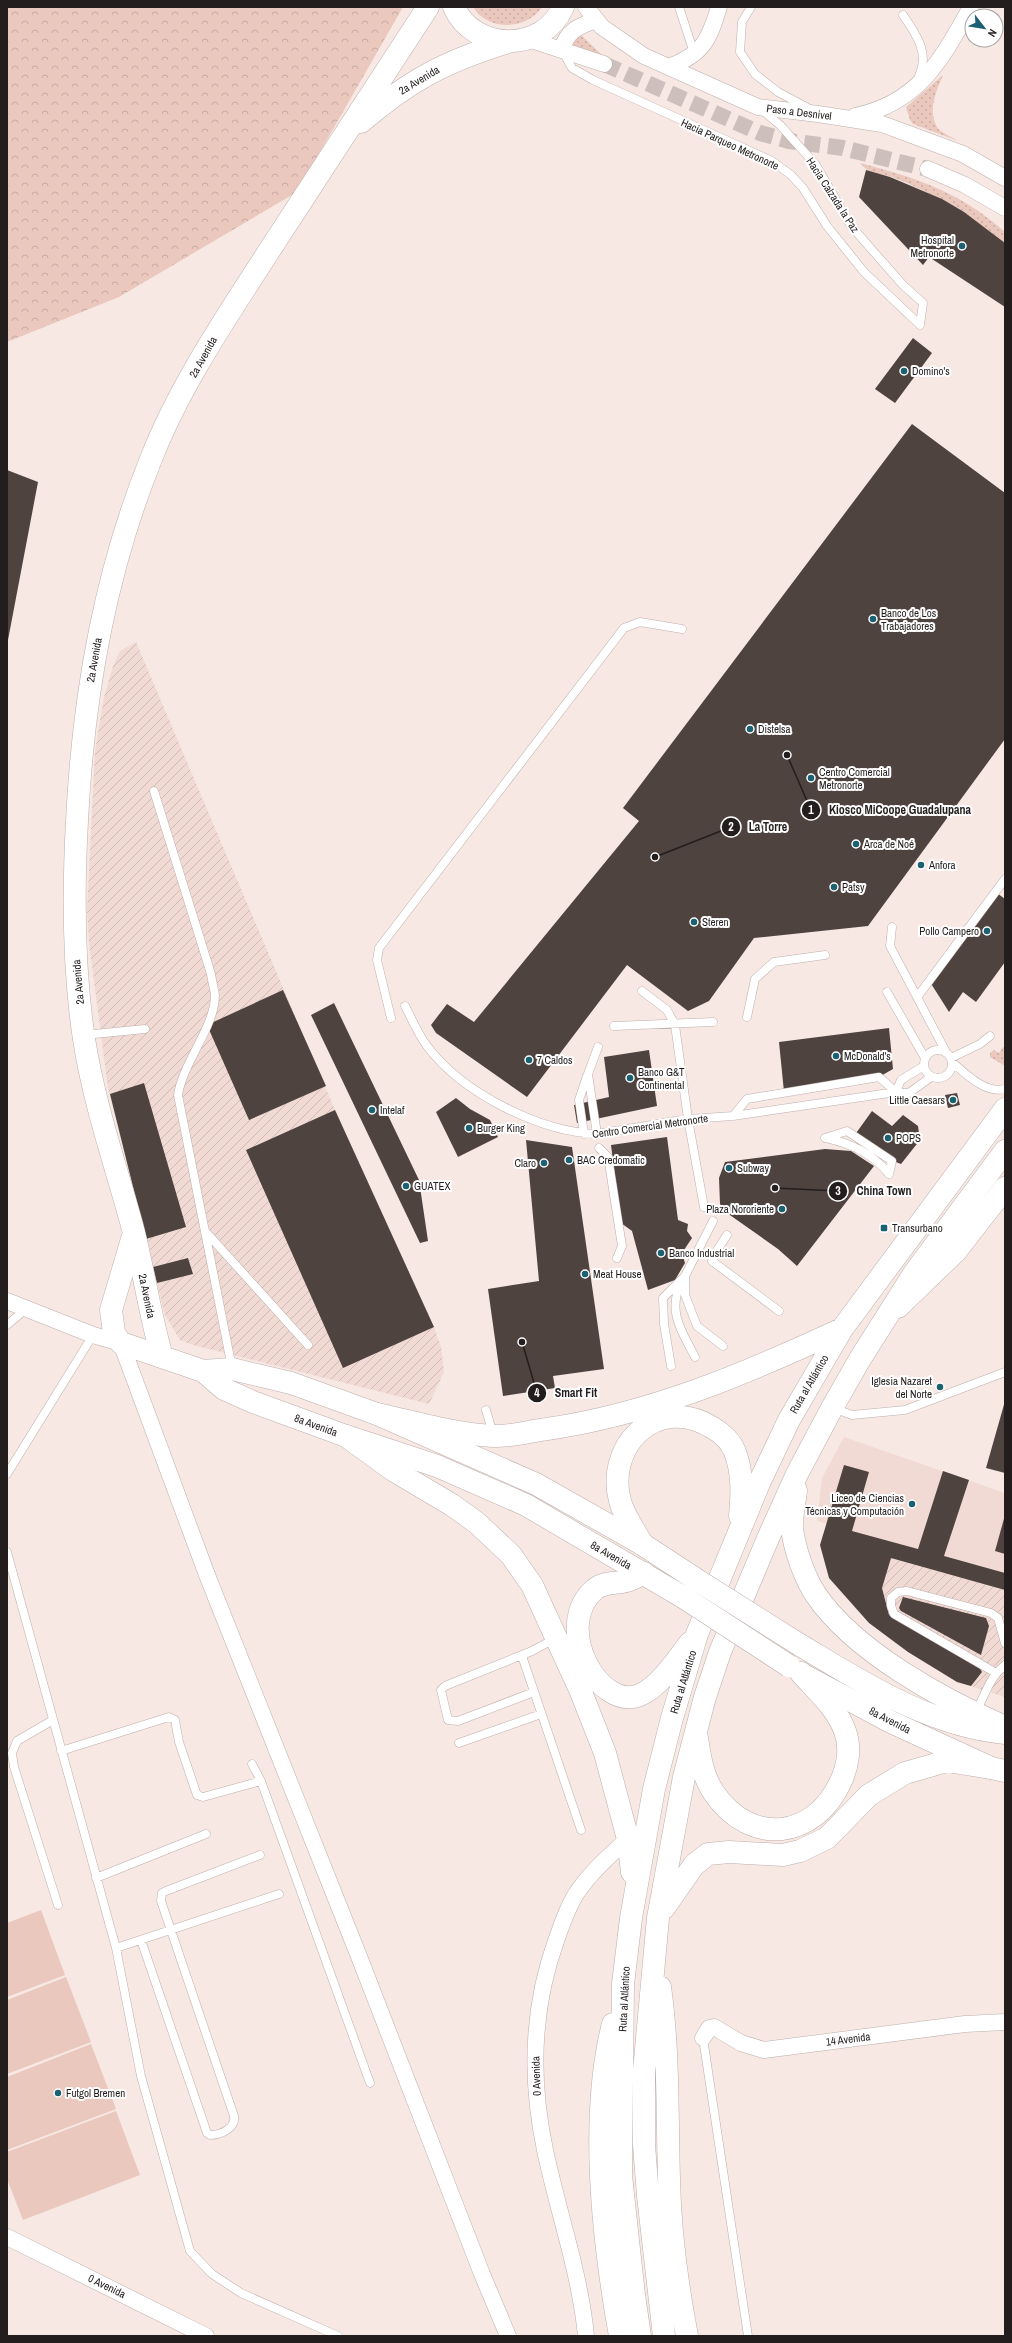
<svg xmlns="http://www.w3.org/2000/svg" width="1012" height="2343" viewBox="0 0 1012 2343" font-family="'Archivo Narrow',sans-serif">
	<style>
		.built { fill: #f1dad3 }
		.industrial { fill: url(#industrial-furrows) }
		.green { fill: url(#green-dots) }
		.forest { fill: url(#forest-crowns) }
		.pitch { fill: #eac8be }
		.building { fill: #4f4340 }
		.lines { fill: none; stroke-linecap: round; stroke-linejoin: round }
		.street-tunnel { stroke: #cdc0bc; stroke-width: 16; stroke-dasharray: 16 8; stroke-linecap: butt }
		.lane-casing { stroke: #bdafab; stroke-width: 9 }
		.street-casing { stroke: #bdafab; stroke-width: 17 }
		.secondary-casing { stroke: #bdafab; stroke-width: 23 }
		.primary-casing { stroke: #bdafab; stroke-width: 23 }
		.highway-casing { stroke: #bdafab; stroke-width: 23 }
		.lane { stroke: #fff; stroke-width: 8 }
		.street { stroke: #fff; stroke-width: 16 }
		.secondary { stroke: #fff; stroke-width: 22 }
		.primary { stroke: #fff; stroke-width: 22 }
		.highway { stroke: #fff; stroke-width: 22 }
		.primary-bridge-casing { stroke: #bdafab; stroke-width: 23; stroke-linecap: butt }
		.primary-bridge { stroke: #fff; stroke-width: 22 }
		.poi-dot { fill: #1a6171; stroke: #fff; stroke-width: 1.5 }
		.labels { text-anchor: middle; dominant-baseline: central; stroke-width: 4; stroke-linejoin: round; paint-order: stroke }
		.street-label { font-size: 11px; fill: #231e1d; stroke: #fff }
		.poi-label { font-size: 11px; fill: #231e1d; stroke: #fff; text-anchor: start }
		.leader { fill: none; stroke: #231e1d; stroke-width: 1.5 }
		.callout-dot { fill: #231e1d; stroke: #fff; stroke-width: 1.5 }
		.mark-label { font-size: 12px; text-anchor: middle; font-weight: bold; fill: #fff }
		.callout-label { font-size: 12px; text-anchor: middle; font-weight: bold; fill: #231e1d; stroke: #fff; stroke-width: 4; stroke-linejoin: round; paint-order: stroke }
	</style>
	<defs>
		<pattern id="industrial-furrows" width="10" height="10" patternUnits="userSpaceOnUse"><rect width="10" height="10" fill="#f1dad3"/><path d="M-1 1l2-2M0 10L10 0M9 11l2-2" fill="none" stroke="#cebbb5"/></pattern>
		<pattern id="green-dots" width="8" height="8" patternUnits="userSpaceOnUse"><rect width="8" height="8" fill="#eac8be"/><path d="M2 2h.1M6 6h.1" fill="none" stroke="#c8aba3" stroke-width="1.8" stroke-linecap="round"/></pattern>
		<pattern id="forest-crowns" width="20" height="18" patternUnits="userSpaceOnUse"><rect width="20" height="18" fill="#eac8be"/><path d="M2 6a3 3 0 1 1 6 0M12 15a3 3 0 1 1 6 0" fill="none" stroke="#c8aba3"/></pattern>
	</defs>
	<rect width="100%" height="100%" fill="#f7e8e4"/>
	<path class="built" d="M 844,1437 L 1005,1493 L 1005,1573 L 817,1521 L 822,1478 Z"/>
	<path class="industrial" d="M 136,642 L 335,1110 L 434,1327 L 441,1347 L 444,1372 L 429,1404 L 193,1345 L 180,1340 L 165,1315 L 108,1088 L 89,943 L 87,910 L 95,751 L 104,697 L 113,666 L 120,651 Z
		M 827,1524 L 1005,1573 L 1005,1697 L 957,1682 L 908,1652 Z"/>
	<path class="green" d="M 473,7 L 542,7 C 526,31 488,31 473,7 Z
		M 579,33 L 603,56 L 572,46 L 571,39 Z
		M 943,75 C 937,90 927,110 937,127 C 941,133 952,137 958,141 L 913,124 L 910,120 L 906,107 Z
		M 860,163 C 917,178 960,192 1005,232 L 1005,243 C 970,215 934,193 892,177 C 879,173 868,174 860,163 Z
		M 1003,1047 L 1005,1048 L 1005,1066 L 990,1057 L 990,1053 L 994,1050 L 999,1053 Z"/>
	<path class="forest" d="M 7,7 L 403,7 L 297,192 L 119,297 L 7,342 Z"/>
	<path class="pitch" d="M 41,1910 L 65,1975 L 7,1997 L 7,1923 Z
		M 66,1977 L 91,2042 L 7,2074 L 7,2000 Z
		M 91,2044 L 116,2109 L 7,2150 L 7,2077 Z
		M 116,2111 L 140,2175 L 23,2220 L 7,2179 L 7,2152 Z"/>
	<path class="building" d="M 866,170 L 890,177 L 942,199 L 964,212 L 1005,243 L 1005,307 L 929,257 L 923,265 L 859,197 Z
		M 913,338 L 932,353 L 895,403 L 875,389 Z
		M 912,424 L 1005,493 L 1005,739 L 868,926 L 754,938 L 709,1001 L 688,1011 L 627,965 L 527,1097 L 436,1033 L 431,1025 L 447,1004 L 474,1022 L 639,821 L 623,808 Z
		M 7,470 L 38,482 L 8,640 L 7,640 Z
		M 997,893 L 1005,899 L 1005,962 L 976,1002 L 963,992 L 949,1012 L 930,982 Z
		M 283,990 L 326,1086 L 249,1120 L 207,1025 Z
		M 334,1003 L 419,1180 L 428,1241 L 420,1243 L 311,1015 Z
		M 889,1028 L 893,1069 L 879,1077 L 784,1092 L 779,1042 Z
		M 649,1050 L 657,1106 L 577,1123 L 574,1105 L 609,1097 L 604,1057 Z
		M 144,1083 L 186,1227 L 146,1239 L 110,1094 Z
		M 957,1093 L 960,1105 L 948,1108 L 945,1095 Z
		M 456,1098 L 470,1109 L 490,1120 L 498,1137 L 458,1157 L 436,1112 Z
		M 335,1110 L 434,1327 L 343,1368 L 246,1150 Z
		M 872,1111 L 892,1126 L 903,1115 L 918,1126 L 920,1140 L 901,1164 L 893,1161 L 854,1136 Z
		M 667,1137 L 678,1220 L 688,1224 L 687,1231 L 692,1238 L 682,1253 L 685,1263 L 675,1280 L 648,1290 L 632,1231 L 621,1223 L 611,1145 Z
		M 526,1140 L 572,1147 L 604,1369 L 553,1376 L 555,1388 L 503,1396 L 488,1289 L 539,1281 Z
		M 825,1149 L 851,1151 L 874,1166 L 797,1266 L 778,1249 L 727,1213 L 720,1204 L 719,1178 L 725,1162 Z
		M 188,1258 L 193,1274 L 157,1283 L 153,1267 Z
		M 1005,1401 L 1005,1473 L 986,1468 Z
		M 844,1465 L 869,1472 L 852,1531 L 918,1549 L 943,1471 L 969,1480 L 944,1556 L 1005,1573 L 1005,1590 L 891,1558 L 882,1588 L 889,1615 L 979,1667 L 982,1672 L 971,1686 L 957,1682 L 908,1652 L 869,1623 L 829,1578 L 820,1545 Z
		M 1005,1515 L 1005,1554 L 995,1551 Z
		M 903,1597 L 986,1618 L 989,1626 L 981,1655 L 901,1611 L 899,1608 Z"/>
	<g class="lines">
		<path class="street-tunnel" d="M 604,64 L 760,133 L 789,141 L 843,148 L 928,169"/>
		<g class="lane-casing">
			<path id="lane" d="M 679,7 L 694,53
				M 751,7 L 742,22 L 740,52 L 755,74 L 778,92 L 808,108
				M 903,15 C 916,34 930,53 919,76
				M 563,52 L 572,68 L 593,80 L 739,146 L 772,161 L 791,175 L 803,188 L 827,226 L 864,272 L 920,325
				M 762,110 L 780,125 L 816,165 L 851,226 L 903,285 L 923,303 L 920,325
				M 154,791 L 211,974 C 212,981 214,988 215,995 C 215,1027 183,1062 178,1095 L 232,1368
				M 892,927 L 890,946 L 946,1052
				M 642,991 L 667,1010 L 675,1025 L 688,1119 L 704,1207
				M 887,992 L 925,1058
				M 918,996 L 1005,879
				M 405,1006 C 412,1019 418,1034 427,1046 C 462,1093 540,1132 597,1134 L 688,1119 L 733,1116 L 896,1092 L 909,1093 L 931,1077
				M 747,1017 L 755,979 L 774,962 L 825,955
				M 391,1018 L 377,960 L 379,948 L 624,628 L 640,622 L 682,629
				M 614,1026 L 713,1022
				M 84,1035 L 145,1029
				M924 1064a14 14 0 1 1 28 0a14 14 0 1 1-28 0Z
				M 951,1058 L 980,1044 L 990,1036
				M 952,1062 C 966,1074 985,1094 1005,1089
				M 896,1092 L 901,1080 L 924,1066
				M 733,1116 L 747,1099 L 879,1077 L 896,1092
				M 584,1134 L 579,1100 L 587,1076
				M 597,1134 L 588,1074 L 598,1047
				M 825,1138 L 847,1131 L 892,1161 L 889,1174
				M 826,1138 C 852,1144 872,1153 889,1174
				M 599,1148 L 608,1157 L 622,1246 L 617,1258
				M 713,1221 L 685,1276 L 685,1295 L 697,1326 L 723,1346
				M 205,1231 L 308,1345
				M 727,1235 L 714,1255 L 712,1261 L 779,1311
				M 681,1283 C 667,1311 682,1332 695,1357
				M 7,1325 L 26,1309
				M 671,1366 L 664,1324 L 663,1298 L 685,1276
				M 833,1408 L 852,1415 L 905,1410 L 1005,1372
				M 486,1410 L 493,1434
				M 7,1474 L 93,1335
				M 7,1552 L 116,1948 L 141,2076 L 190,2251 L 212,2274 L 241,2293 L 338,2336
				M 522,1656 L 581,1830
				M 996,1673 L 894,1614 L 891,1606 L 891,1598 L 898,1592 L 907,1591 L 991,1613 L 998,1618 L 1005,1643
				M 534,1692 L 458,1721 L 448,1720 L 441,1690 L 445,1686 L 532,1651 L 556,1638
				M 975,1713 C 986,1695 987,1680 1005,1665
				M 53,1720 L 17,1741 L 12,1753 L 14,1767 L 58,1905
				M 459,1743 L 541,1714
				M 61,1751 L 169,1717 L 175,1720 L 179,1742 L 197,1795 L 203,1797 L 261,1781
				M 252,1764 L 261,1781 L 370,2083
				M 96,1878 L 206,1834
				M 141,1940 L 207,2133 L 210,2135 C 221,2135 236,2128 234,2116 L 161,1901 L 162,1893 L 166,1891 L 260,1855
				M 116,1948 L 279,1894
				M 703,2038 L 748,2336"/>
		</g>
		<g class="street-casing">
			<path id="street" d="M 586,7 L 602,27 L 644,56 L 758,107 L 818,114 L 882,124 L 963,154 L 1005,178
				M 528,39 L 604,64
				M 562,50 C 566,31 579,26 596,20
				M 669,67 C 703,54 709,40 719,7
				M 855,116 C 919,103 941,60 971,7
				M 928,169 L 965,185 L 1005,208
				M 7,1301 L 93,1335 L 121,1343 L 207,1575 L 360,1959 L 482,2274 L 508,2336
				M 703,2038 L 709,2028 L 714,2027 L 741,2043 L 764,2050 L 965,2024 L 1005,2022
				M 7,2237 L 206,2336
				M 586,2336 C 580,2273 558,2212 545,2150 C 530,2079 532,2006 557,1938 C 563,1922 568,1905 578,1891 C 592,1871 610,1855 628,1839"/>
		</g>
		<g class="secondary-casing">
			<path id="secondary" d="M 898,1307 L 956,1251 L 1005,1188"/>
		</g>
		<g class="primary-casing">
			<path id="primary" d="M 454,7 C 474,52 543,53 563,7
				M 361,122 C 410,80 446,61 508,42
				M 133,1236 L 111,1310 L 114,1333 L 121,1343 L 203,1371 L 224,1389 L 253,1402 L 346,1436 L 437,1466 L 526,1505 L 683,1597
				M 162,1357 C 150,1315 144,1272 133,1229 C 116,1166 94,1104 84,1039 C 73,967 73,894 77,821 C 83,698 104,575 151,459 C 180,385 226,318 269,251 C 322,169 375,88 428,7
				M 203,1371 L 232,1369 L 291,1383 L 377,1414 L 536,1484 L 642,1544 L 694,1578
				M 800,1645 C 864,1683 929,1726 1005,1733
				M 805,1676 L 891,1722 L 991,1768 L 1005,1771"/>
		</g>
		<g class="highway-casing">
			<path id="highway" d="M 377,1414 C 415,1422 454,1434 493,1436 C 510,1437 530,1431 547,1429 C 651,1414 747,1373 842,1329
				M 346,1436 L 393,1470 L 452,1505 L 477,1523 L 511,1555 L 532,1585 L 581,1692 L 605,1753 L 628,1839 L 632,1872
				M 796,1490 C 795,1502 791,1517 792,1529 C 795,1550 804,1577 816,1595 C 855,1652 942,1699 1005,1727
				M 642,1544 C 636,1532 627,1520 622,1507 C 601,1448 657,1392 713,1428 C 722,1433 731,1442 735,1452 C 743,1473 742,1494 740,1516
				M 644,1573 C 638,1576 633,1579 627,1581 C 616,1584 605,1581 595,1589 C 551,1626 600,1715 642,1694 C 662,1684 677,1659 690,1643
				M 697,1738 C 700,1758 703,1777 714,1793 C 751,1847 815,1839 841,1781 C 848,1766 851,1747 845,1731 C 836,1707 817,1691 801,1673
				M 664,1908 L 694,1865 L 708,1854 L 729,1852 L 783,1855 L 800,1851 L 827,1838 L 869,1795 L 905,1773 L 947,1761 L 991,1768
				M 660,1987 C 669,2051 667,2114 669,2179 C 670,2231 677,2284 687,2336
				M 613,2024 C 589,2118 603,2241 620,2336
				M 640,2336 L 634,2295 L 621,2176 L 623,1984 L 631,1918 L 654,1789 L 672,1718 L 697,1634 L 760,1481 L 789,1420 L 842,1329 L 1005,1109
				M 664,2336 L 648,2196 L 644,2145 L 644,2071 L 658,1918 L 684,1777 L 705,1697 L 720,1652 L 769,1536 L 797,1474 L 832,1408 L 860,1359 L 915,1272 L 1005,1151"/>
		</g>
		<use href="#lane" class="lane"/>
		<use href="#street" class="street"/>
		<use href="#secondary" class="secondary"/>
		<use href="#primary" class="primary"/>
		<use href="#highway" class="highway"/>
		<g class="primary-bridge-casing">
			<path id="primary-bridge" d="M 694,1578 L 800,1645
				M 683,1597 L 789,1666"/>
		</g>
		<use href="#primary-bridge" class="primary-bridge"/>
	</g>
	<g class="poi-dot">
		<circle cx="962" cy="246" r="4"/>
		<circle cx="904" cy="371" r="4"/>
		<circle cx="873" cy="619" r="4"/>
		<circle cx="750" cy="729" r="4"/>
		<circle cx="811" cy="778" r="4"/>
		<circle cx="856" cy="844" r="4"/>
		<circle cx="921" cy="865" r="4"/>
		<circle cx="834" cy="887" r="4"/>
		<circle cx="694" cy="922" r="4"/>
		<circle cx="987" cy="931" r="4"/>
		<circle cx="836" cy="1056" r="4"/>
		<circle cx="529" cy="1060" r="4"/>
		<circle cx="630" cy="1078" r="4"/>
		<circle cx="953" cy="1100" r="4"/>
		<circle cx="372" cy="1110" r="4"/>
		<circle cx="469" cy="1128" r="4"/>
		<circle cx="888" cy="1138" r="4"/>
		<circle cx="569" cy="1160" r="4"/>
		<circle cx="544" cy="1163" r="4"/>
		<circle cx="729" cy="1168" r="4"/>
		<circle cx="406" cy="1186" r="4"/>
		<circle cx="782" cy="1209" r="4"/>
		<rect x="880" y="1224" width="8" height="8" rx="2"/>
		<circle cx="661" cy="1253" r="4"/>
		<circle cx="585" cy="1274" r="4"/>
		<circle cx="940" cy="1387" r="4"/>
		<circle cx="912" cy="1504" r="4"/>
		<circle cx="58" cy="2093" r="4"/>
	</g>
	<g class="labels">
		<g class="street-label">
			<text transform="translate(419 80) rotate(-31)">2a Avenida</text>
			<text transform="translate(799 112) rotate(7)">Paso a Desnivel</text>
			<text transform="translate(730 144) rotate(25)">Hacia Parqueo Metronorte</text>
			<text transform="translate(833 195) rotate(57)">Hacia Calzada la Paz</text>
			<text transform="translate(203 357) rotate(-61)">2a Avenida</text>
			<text transform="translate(94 660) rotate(-80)">2a Avenida</text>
			<text transform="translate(78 982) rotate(-95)">2a Avenida</text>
			<text transform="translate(650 1126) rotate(-8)">Centro Comercial Metronorte</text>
			<text transform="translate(147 1296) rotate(78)">2a Avenida</text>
			<text transform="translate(809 1384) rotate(-60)">Ruta al Atlántico</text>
			<text transform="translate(316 1425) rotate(20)">8a Avenida</text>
			<text transform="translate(611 1555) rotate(30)">8a Avenida</text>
			<text transform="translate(683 1682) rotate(-73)">Ruta al Atlántico</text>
			<text transform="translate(890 1720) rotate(27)">8a Avenida</text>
			<text transform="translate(624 1999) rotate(-87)">Ruta al Atlántico</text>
			<text transform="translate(848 2039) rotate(-7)">14 Avenida</text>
			<text transform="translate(536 2076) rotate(-92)">0 Avenida</text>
			<text transform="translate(107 2286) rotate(26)">0 Avenida</text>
		</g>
		<g class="poi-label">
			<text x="954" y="240" text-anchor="end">Hospital<tspan x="954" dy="13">Metronorte</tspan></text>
			<text x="912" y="371">Domino's</text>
			<text x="881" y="613">Banco de Los<tspan x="881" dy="13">Trabajadores</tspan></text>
			<text x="758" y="729">Distelsa</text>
			<text x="819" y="772">Centro Comercial<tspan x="819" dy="13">Metronorte</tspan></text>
			<text x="864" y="844">Arca de Noé</text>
			<text x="929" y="865">Anfora</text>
			<text x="842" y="887">Patsy</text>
			<text x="702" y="922">Steren</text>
			<text x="979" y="931" text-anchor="end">Pollo Campero</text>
			<text x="844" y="1056">McDonald's</text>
			<text x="537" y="1060">7 Caldos</text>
			<text x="638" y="1072">Banco G&amp;T<tspan x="638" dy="13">Continental</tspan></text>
			<text x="945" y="1100" text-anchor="end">Little Caesars</text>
			<text x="380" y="1110">Intelaf</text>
			<text x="477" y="1128">Burger King</text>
			<text x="896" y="1138">POPS</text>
			<text x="577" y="1160">BAC Credomatic</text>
			<text x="536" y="1163" text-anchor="end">Claro</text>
			<text x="737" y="1168">Subway</text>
			<text x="414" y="1186">GUATEX</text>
			<text x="774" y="1209" text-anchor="end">Plaza Nororiente</text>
			<text x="892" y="1228">Transurbano</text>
			<text x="669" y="1253">Banco Industrial</text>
			<text x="593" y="1274">Meat House</text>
			<text x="932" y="1381" text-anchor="end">Iglesia Nazaret<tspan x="932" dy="13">del Norte</tspan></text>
			<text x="904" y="1498" text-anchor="end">Liceo de Ciencias<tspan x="904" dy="13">Técnicas y Computación</tspan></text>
			<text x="66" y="2093">Futgol Bremen</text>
		</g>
	</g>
	<path class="leader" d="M787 755L811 810M655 857L731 827M775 1188L838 1191M522 1342L537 1393"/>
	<g class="callout-dot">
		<circle cx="787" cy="755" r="4"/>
		<circle cx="655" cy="857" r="4"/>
		<circle cx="775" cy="1188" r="4"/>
		<circle cx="522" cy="1342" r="4"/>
		<circle cx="811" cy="810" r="10"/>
		<circle cx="731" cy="827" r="10"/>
		<circle cx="838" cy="1191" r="10"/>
		<circle cx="537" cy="1393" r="10"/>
	</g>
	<g class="mark-label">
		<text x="811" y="814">1</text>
		<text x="731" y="831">2</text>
		<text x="838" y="1195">3</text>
		<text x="537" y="1397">4</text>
	</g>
	<g class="callout-label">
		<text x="900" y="814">Kiosco MiCoope Guadalupana</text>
		<text x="768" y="831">La Torre</text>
		<text x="884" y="1195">China Town</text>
		<text x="576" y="1397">Smart Fit</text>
	</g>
	<rect width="1012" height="2343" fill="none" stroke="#231e1d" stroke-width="16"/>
	<g transform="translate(984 28) rotate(121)"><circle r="19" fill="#ffffff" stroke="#a7a5a5"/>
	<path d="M0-3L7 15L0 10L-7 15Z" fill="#1a6171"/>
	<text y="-6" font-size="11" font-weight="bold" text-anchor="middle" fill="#231e1d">N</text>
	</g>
</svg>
